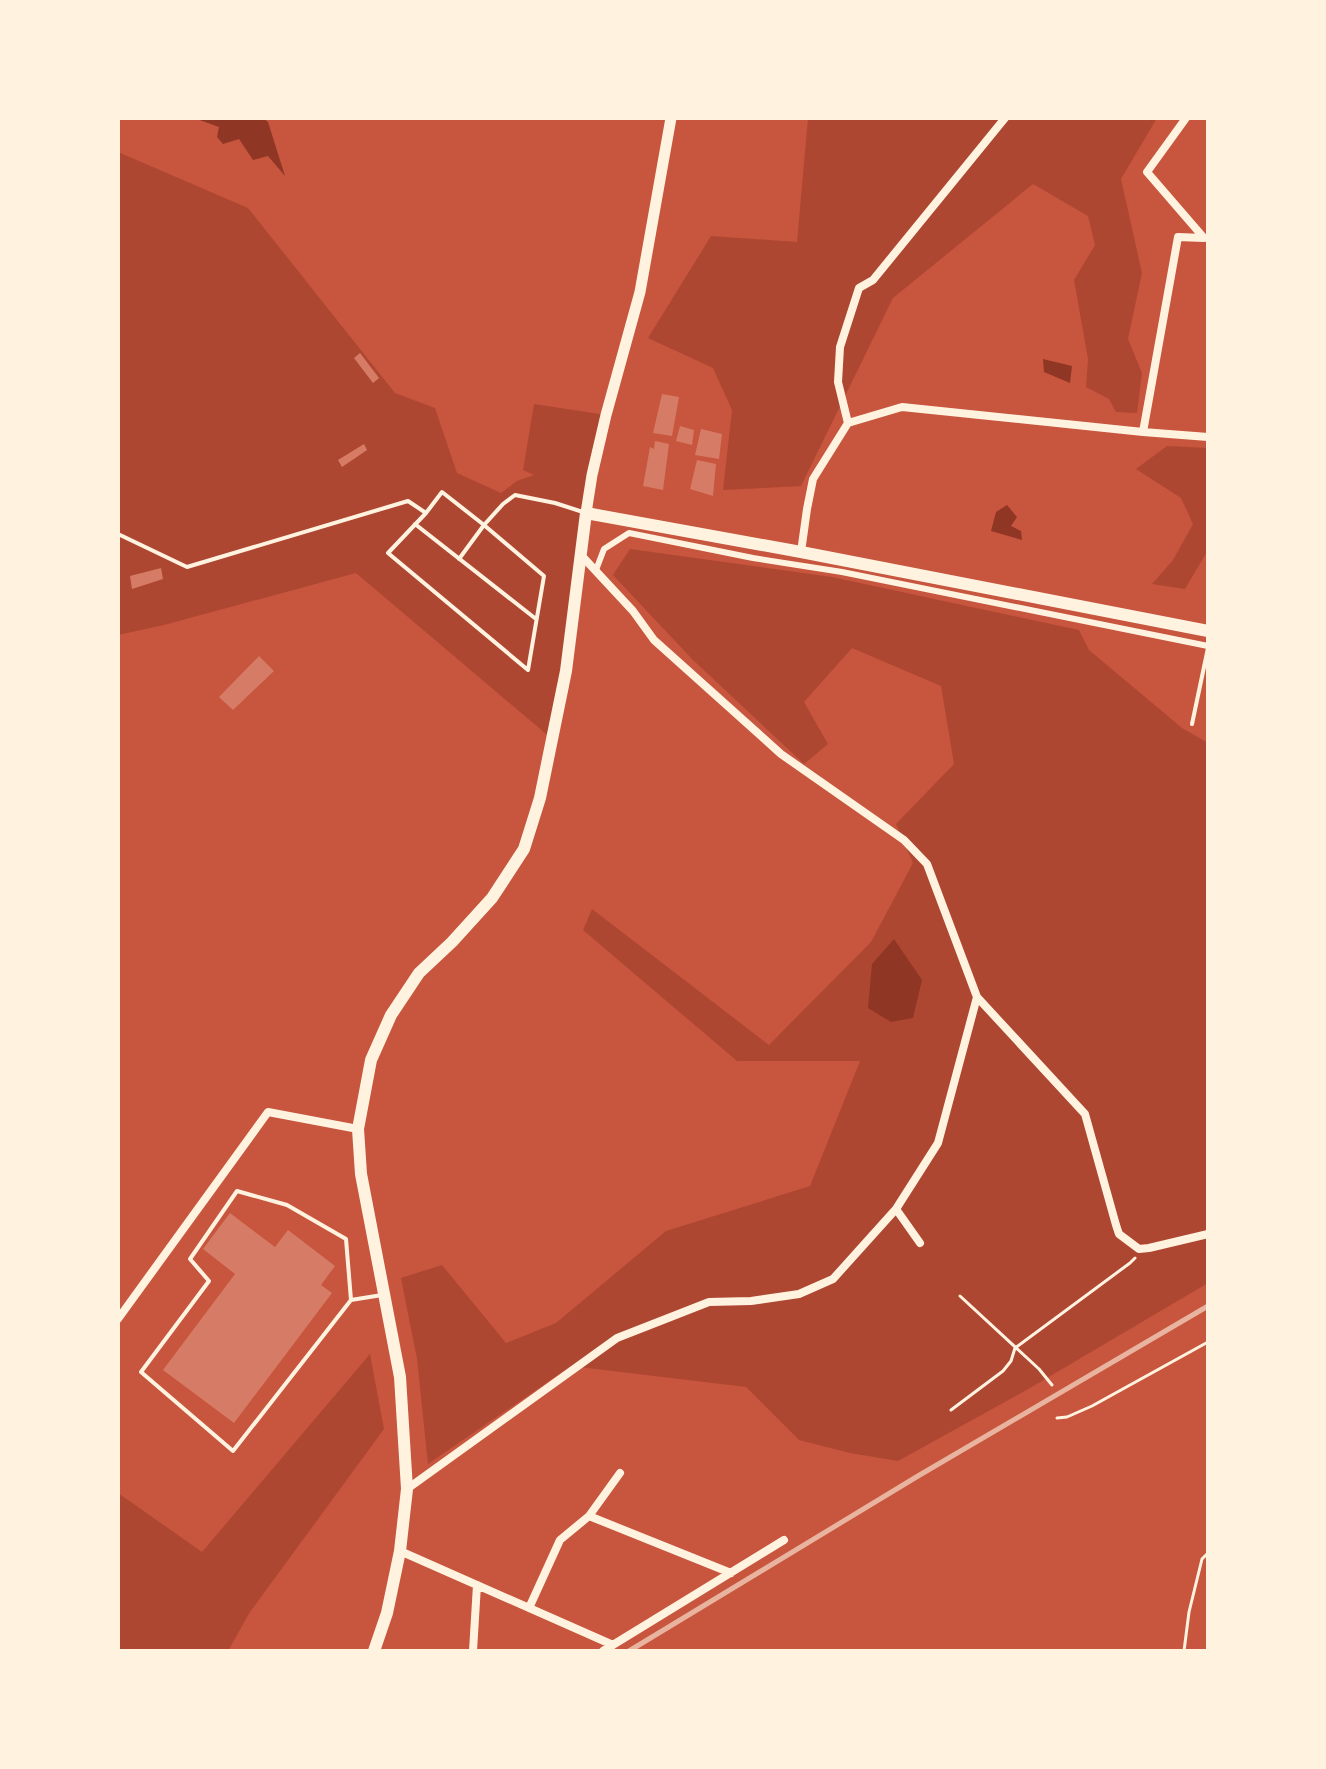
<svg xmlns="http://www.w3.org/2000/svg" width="1326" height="1769" viewBox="0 0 1326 1769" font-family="Raleway,sans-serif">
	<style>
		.green { fill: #ae4732 }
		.water { fill: #8f3625 }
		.building { fill: #d67c66 }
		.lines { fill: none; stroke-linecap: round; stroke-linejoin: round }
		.path { stroke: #fff3e0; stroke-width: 3 }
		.service { stroke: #fff3e0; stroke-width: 4 }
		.pedestrian { stroke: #fff3e0; stroke-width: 6 }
		.minor { stroke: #fff3e0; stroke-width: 8 }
		.tertiary { stroke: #fff3e0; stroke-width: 11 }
		.secondary { stroke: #fff3e0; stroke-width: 12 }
		.rail { stroke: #e9b49f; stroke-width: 5 }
	</style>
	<rect width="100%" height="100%" fill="#c8553d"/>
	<path class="green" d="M 808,118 L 1157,118 L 1121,179 L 1142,273 L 1128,339 L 1142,373 L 1137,413 L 1116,412 L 1109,399 L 1086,387 L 1088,359 L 1074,280 L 1095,245 L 1088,216 L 1033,184 L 893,298 L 801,486 L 723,490 L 732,410 L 713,368 L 648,338 L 711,236 L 797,242 Z
		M 118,152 L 248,208 L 395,393 L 435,408 L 457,473 L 501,493 L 517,481 L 534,475 L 523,470 L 534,404 L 606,415 L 552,739 L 356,573 L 164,625 L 118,635 Z
		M 1167,446 L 1208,448 L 1208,550 L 1185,589 L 1152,584 L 1173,560 L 1193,524 L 1181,498 L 1136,469 Z
		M 630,549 L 832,577 L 1079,630 L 1089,650 L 1182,728 L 1208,743 L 1208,1283 L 1030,1388 L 898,1461 L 850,1453 L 799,1440 L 746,1387 L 571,1366 L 428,1464 L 417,1359 L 401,1278 L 442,1265 L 506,1343 L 556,1323 L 666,1231 L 810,1186 L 860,1061 L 737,1061 L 583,930 L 592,909 L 769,1045 L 871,942 L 913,863 L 896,824 L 954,764 L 941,686 L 852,648 L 804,702 L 828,744 L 804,764 L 692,659 L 613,575 Z
		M 370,1354 L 384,1429 L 250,1612 L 228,1651 L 118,1651 L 118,1493 L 202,1552 Z"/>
	<path class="water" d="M 194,118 L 263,118 L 268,122 L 285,176 L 268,156 L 253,160 L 239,139 L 223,144 L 217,137 L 219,127 Z
		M 1043,359 L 1072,366 L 1070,383 L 1044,372 Z
		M 1007,505 L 1017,517 L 1011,526 L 1021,531 L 1022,540 L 991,531 L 996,512 Z
		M 894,939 L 922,980 L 913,1018 L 891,1022 L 868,1008 L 872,964 Z"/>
	<path class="building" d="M 360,353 L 379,378 L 373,383 L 354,358 Z
		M 662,394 L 679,397 L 672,436 L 653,433 Z
		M 680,426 L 694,430 L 692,445 L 676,441 Z
		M 701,429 L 722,434 L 719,459 L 695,455 Z
		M 655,441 L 669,444 L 663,490 L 643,486 L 650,447 L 654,449 Z
		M 364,444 L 367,450 L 342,467 L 338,460 Z
		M 697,460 L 716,464 L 713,496 L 690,489 Z
		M 161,568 L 163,579 L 132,589 L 130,576 Z
		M 259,656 L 274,671 L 233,710 L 219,697 Z
		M 230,1213 L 275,1247 L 288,1230 L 335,1266 L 321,1285 L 332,1293 L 234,1423 L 163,1370 L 235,1274 L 203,1249 Z"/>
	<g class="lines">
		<path class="path" d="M 960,1296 L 1039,1369 L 1052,1385
			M 951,1410 L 1003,1371 L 1011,1361 L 1015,1348 L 1130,1263 L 1135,1258
			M 1057,1418 L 1067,1417 L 1092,1406 L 1208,1342
			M 1184,1651 L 1189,1612 L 1202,1559 L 1208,1553"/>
		<path class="service" d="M 426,513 L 388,553 L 528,670 L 544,576 L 484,525 L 459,559
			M 415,524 L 536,619
			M 118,534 L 187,567 L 408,501 L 426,513 L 442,492 L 484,525 L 503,504 L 515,495 L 555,503 L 583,512
			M 1192,724 L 1208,648
			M 351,1300 L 346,1239 L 287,1205 L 237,1191 L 190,1259 L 209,1281 L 141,1372 L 233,1451 L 351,1300 L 382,1295"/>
		<path class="pedestrian" d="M 596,570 L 604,549 L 629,533 L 753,558 L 842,572 L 1208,646"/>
		<path class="minor" d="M 848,423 L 838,382 L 840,347 L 859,288 L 873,280 L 1005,118
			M 1143,432 L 1178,237 L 1204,238 L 1147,172 L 1186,118
			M 801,552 L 807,509 L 813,479 L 848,423 L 902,407 L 1143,432 L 1208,437
			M 581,555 L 633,611 L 654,640 L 781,754 L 904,840 L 927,864 L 977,997 L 1085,1114 L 1116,1225 L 1119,1234 L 1139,1249 L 1149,1248 L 1208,1234
			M 896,1209 L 920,1243
			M 118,1319 L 268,1112 L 358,1129
			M 407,1489 L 617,1338 L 709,1302 L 751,1301 L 799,1294 L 833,1279 L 896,1209 L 938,1143 L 977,997
			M 589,1516 L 731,1573
			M 400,1551 L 613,1645
			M 529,1608 L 560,1540 L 589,1516 L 620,1473
			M 473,1651 L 477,1585
			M 603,1651 L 784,1540"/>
		<path class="tertiary" d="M 586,513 L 592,475 L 606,415 L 640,292 L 671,118"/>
		<path class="secondary" d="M 374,1651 L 387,1613 L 400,1551 L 407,1489 L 400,1377 L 361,1174 L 358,1129 L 371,1060 L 391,1015 L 419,973 L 452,942 L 492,898 L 524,849 L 540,798 L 566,671 L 586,513 L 801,552 L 1208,631"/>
		<path class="rail" d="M 629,1651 L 918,1476 L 1208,1306"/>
	</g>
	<rect width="1326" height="1769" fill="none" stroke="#fff3e0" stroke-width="240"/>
</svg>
